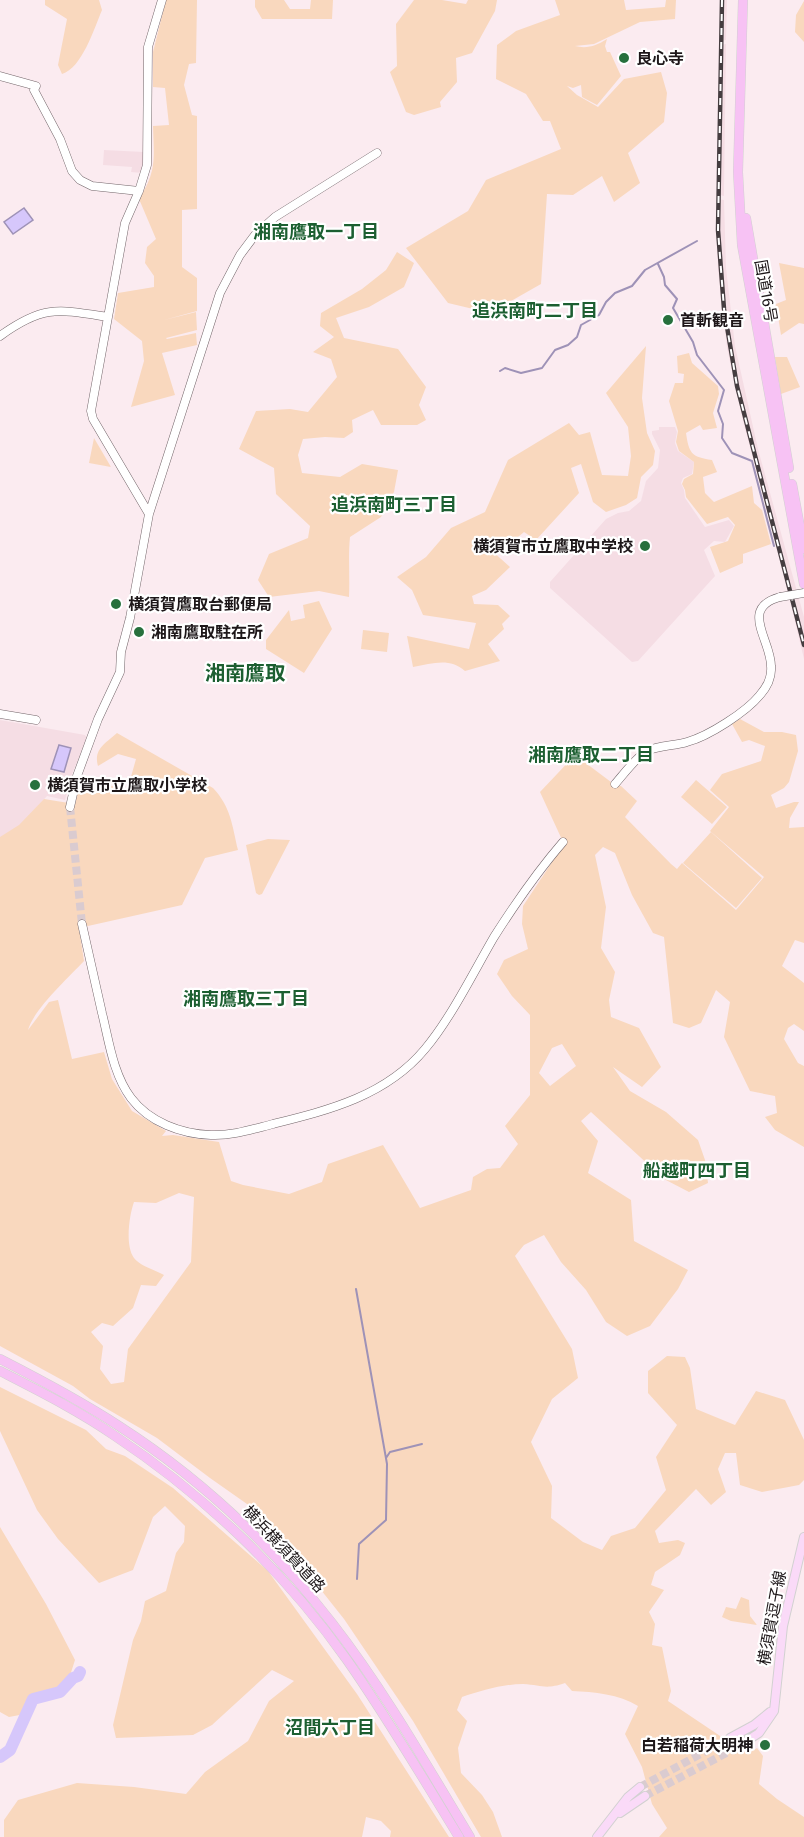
<svg xmlns="http://www.w3.org/2000/svg" width="804" height="1837" viewBox="0 0 804 1837" font-family="'Fira Sans','Noto Sans JP',sans-serif">
	<style>
		.built { fill: #f5dde4 }
		.green { fill: #f9d8be; fill-rule: evenodd }
		.water { fill: #d6c7fb; stroke: #9e92b7; stroke-width: 1.5 }
		.lines { fill: none; stroke-linecap: round; stroke-linejoin: round }
		.stream { stroke: #9e92b7; stroke-width: 2 }
		.river { stroke: #d6c7fb; stroke-width: 12 }
		.secondary-tunnel { stroke: #dacbd0; stroke-width: 8; stroke-dasharray: 8 4; stroke-linecap: butt }
		.primary-tunnel { stroke: #dacbd0; stroke-width: 8; stroke-dasharray: 8 4; stroke-linecap: butt }
		.secondary-casing { stroke: #726569; stroke-width: 9 }
		.primary-casing { stroke: #d2d1d1; stroke-width: 10 }
		.highway-casing { stroke: #d2d1d1; stroke-width: 10 }
		.secondary { stroke: #fff; stroke-width: 8 }
		.primary { stroke: #fadaf8; stroke-width: 8 }
		.highway { stroke: #f7c2f4; stroke-width: 9 }
		.rail-casing { stroke: #453d40; stroke-width: 4.5 }
		.rail { stroke: #fff; stroke-width: 2; stroke-dasharray: 7; stroke-linecap: butt }
		.secondary-bridge-casing { stroke: #726569; stroke-width: 9; stroke-linecap: butt }
		.secondary-bridge { stroke: #fff; stroke-width: 8 }
		.poi-dot { fill: #27703d; stroke: #fff; stroke-width: 2 }
		.labels { text-anchor: middle; dominant-baseline: central; stroke-width: 4.5; stroke-linejoin: round; paint-order: stroke }
		.poi-label { font-size: 16px; font-weight: bold; fill: #1d1719; stroke: #fff; text-anchor: start }
		.street-label { font-size: 16px; fill: #1d1719; stroke: #fff }
		.neighbourhood-label { font-size: 18px; font-weight: bold; fill: #1c5f31; stroke: #fff }
		.quarter-label { font-size: 20px; font-weight: bold; fill: #1c5f31; stroke: #fff }
	</style>
	<rect width="100%" height="100%" fill="#fbebf0"/>
	<path class="built" d="M 720,0 L 727,0 L 726,40 L 720,41 Z
		M 726,44 L 724,190 L 724,196 L 717,194 L 718,146 L 720,45 Z
		M 104,150 L 144,152 L 142,173 L 131,172 L 132,167 L 103,165 Z
		M 717,199 L 724,200 L 726,268 L 735,346 L 758,449 L 804,617 L 804,659 L 778,550 L 744,425 L 727,348 L 718,269 Z
		M 659,427 L 675,427 L 677,432 L 675,443 L 678,451 L 694,462 L 692,474 L 683,478 L 681,483 L 684,490 L 685,498 L 705,527 L 729,520 L 734,526 L 725,542 L 714,541 L 704,550 L 715,576 L 638,661 L 632,662 L 550,588 L 550,582 L 606,519 L 618,513 L 629,511 L 641,501 L 646,481 L 658,468 L 660,450 L 652,434 L 652,431 L 659,430 Z
		M 0,720 L 85,735 L 87,738 L 72,774 L 65,800 L 47,796 L 18,828 L 0,840 Z"/>
	<path class="green" d="M 45,0 L 99,0 L 102,10 C 94,29 82,68 62,74 L 58,65 L 67,19 L 45,5 Z
		M 166,0 L 197,0 L 196,63 L 189,64 L 184,85 L 192,115 L 197,116 L 197,209 L 182,210 L 182,267 L 197,278 L 197,311 L 164,320 L 196,312 L 197,330 L 166,338 L 167,339 L 196,333 L 197,345 L 162,353 L 175,395 L 131,407 L 144,361 L 142,341 L 114,319 L 118,293 L 154,287 L 154,276 L 145,263 L 147,247 L 156,239 L 139,199 C 157,171 154,158 153,126 L 169,125 L 165,88 L 153,87 L 153,52 Z
		M 255,0 L 284,0 L 290,9 L 310,9 L 311,0 L 333,0 L 332,19 L 262,19 L 255,7 Z
		M 414,0 L 442,0 L 466,4 L 468,0 L 497,0 L 495,11 L 472,53 L 456,58 L 457,82 L 440,102 L 441,107 L 414,115 L 406,112 L 390,72 L 397,66 L 396,24 Z
		M 555,0 L 624,0 L 626,10 L 665,7 L 666,0 L 676,0 L 675,19 L 640,22 L 594,44 L 575,46 C 587,49 596,46 607,39 L 605,46 L 607,52 L 610,52 L 621,76 L 597,105 L 582,97 L 581,85 L 573,88 L 567,86 L 577,95 L 598,107 L 624,79 L 661,72 L 667,93 L 664,122 L 628,153 L 640,183 L 614,202 L 602,176 L 573,195 L 547,194 L 541,284 L 490,313 L 448,303 L 406,248 L 468,211 L 486,180 L 561,149 L 550,121 L 543,121 L 526,94 L 496,79 L 497,45 L 516,31 L 560,15 Z
		M 804,1 L 804,42 L 795,32 L 796,15 Z
		M 397,252 L 414,263 L 404,287 L 369,307 L 336,318 L 344,338 L 398,349 L 426,387 L 419,405 L 426,420 L 417,425 L 381,425 L 373,410 L 352,420 L 353,432 L 344,438 L 325,437 L 303,439 L 298,455 L 302,473 L 340,477 L 362,464 L 398,470 L 394,492 L 381,517 L 350,537 C 348,557 350,576 349,597 L 319,591 L 269,597 L 258,580 L 269,554 L 308,538 L 310,526 L 276,494 L 274,468 L 239,449 L 256,411 L 290,409 L 308,412 L 337,377 L 331,359 L 313,352 L 334,337 L 320,326 L 321,313 L 362,289 L 386,270 Z
		M 779,263 L 804,268 L 804,324 L 799,323 L 781,335 L 776,304 L 786,300 Z
		M 646,346 L 642,398 L 647,433 L 655,451 L 653,465 L 641,477 L 637,498 L 626,505 L 606,512 L 593,502 L 581,464 L 571,468 L 579,493 L 536,540 L 524,532 L 511,543 L 502,537 L 491,550 L 510,567 L 486,590 L 472,596 L 474,604 L 498,605 L 510,616 L 502,624 L 504,629 L 488,644 L 500,661 L 465,671 C 449,657 432,664 413,667 L 407,636 L 469,649 L 476,623 L 423,615 L 412,590 L 397,577 L 426,557 L 451,528 L 485,512 L 508,460 L 569,423 L 579,435 L 590,432 L 602,475 L 628,476 L 631,456 L 628,427 L 606,393 Z
		M 689,353 L 692,363 L 718,386 L 719,394 L 713,413 L 717,428 L 703,430 L 700,425 L 686,433 C 689,453 691,457 712,460 L 717,472 L 703,477 L 705,493 L 714,502 L 752,486 L 754,503 L 762,510 L 771,544 L 743,554 L 743,563 L 720,573 L 710,547 L 728,541 L 735,525 L 728,517 L 707,524 L 686,497 L 685,490 L 682,484 L 684,479 L 693,474 L 694,462 L 679,451 L 676,442 L 678,431 L 669,401 L 675,383 L 683,383 L 684,374 L 678,373 L 677,356 Z
		M 775,357 L 787,357 L 800,387 L 781,394 Z
		M 94,438 L 111,467 L 89,463 Z
		M 319,601 L 332,629 L 304,673 L 266,649 L 266,640 L 289,610 L 291,621 L 305,618 L 303,605 Z
		M 363,630 L 389,633 L 387,652 L 361,649 Z
		M 740,719 L 764,732 L 782,732 L 796,735 L 798,751 L 789,782 L 784,788 L 771,795 L 776,808 L 794,802 L 799,802 L 790,818 L 789,828 L 804,827 L 804,943 L 795,940 L 782,966 L 804,983 L 804,1031 L 794,1024 L 788,1028 L 784,1039 L 798,1063 L 804,1066 L 804,1147 L 775,1130 L 765,1117 L 777,1113 L 775,1096 L 750,1091 L 724,1037 L 730,1002 L 716,990 L 701,1023 L 689,1028 L 673,1023 L 664,937 L 653,933 L 632,895 L 615,853 L 603,847 L 595,855 L 606,907 L 601,948 L 615,972 L 609,1000 L 611,1017 L 639,1028 L 661,1067 L 642,1087 L 613,1067 L 630,1091 L 666,1112 L 698,1140 L 705,1160 L 708,1183 L 689,1192 L 664,1179 L 591,1112 L 581,1121 L 598,1141 L 588,1173 L 631,1200 L 634,1241 L 688,1270 L 678,1289 L 650,1326 L 627,1336 L 606,1322 L 586,1290 L 561,1262 L 544,1235 L 524,1245 L 515,1256 L 572,1349 L 578,1378 L 552,1399 L 531,1442 L 552,1486 L 551,1518 L 583,1542 L 602,1550 L 611,1536 L 635,1528 L 666,1490 L 656,1457 L 677,1425 L 648,1393 L 648,1371 L 667,1356 L 685,1357 L 690,1368 L 696,1409 L 735,1425 L 756,1391 L 785,1400 L 804,1440 L 804,1480 L 799,1485 L 762,1492 L 740,1485 L 736,1453 L 725,1453 L 718,1469 L 726,1492 L 711,1505 L 696,1489 L 655,1531 L 659,1543 L 678,1540 L 685,1543 L 680,1555 L 655,1572 L 651,1585 L 664,1590 L 649,1612 L 655,1624 L 652,1645 L 662,1647 L 671,1691 L 668,1701 L 747,1754 L 757,1748 L 763,1756 L 759,1784 L 777,1799 L 804,1817 L 804,1837 L 659,1837 L 667,1828 L 652,1804 L 642,1767 L 625,1734 L 638,1706 C 619,1694 594,1692 572,1691 L 565,1683 C 545,1690 542,1685 523,1684 C 503,1684 481,1691 462,1697 L 457,1710 L 467,1721 L 458,1748 L 461,1773 L 482,1795 L 493,1812 L 502,1837 L 481,1837 L 413,1721 L 344,1619 L 298,1561 L 283,1536 L 247,1504 L 210,1478 L 157,1438 L 90,1399 L 73,1386 L 0,1346 L 0,837 L 19,825 L 44,799 L 75,804 L 80,783 L 84,777 L 127,791 L 136,759 L 118,754 L 98,766 C 93,749 106,743 117,733 L 213,788 C 231,807 232,825 238,850 L 205,858 L 182,905 L 79,928 L 84,961 C 68,978 34,1009 28,1030 L 49,1002 L 58,1000 L 72,1059 L 104,1052 L 112,1079 L 132,1111 L 166,1131 L 162,1136 L 173,1135 L 219,1142 L 231,1181 L 243,1185 L 289,1194 L 322,1182 L 328,1164 L 383,1145 L 420,1208 L 471,1190 L 473,1177 L 487,1169 L 500,1168 L 518,1144 L 505,1126 L 530,1095 L 530,1015 L 512,996 L 497,974 L 504,960 L 528,949 L 522,924 L 523,906 L 564,844 L 540,792 L 575,755 L 615,785 L 621,786 L 637,801 L 625,817 L 671,864 L 677,869 L 682,863 L 736,910 L 764,877 L 710,831 L 729,807 L 710,790 L 722,774 L 761,761 L 765,746 L 749,740 L 742,742 L 732,724 ZM 562,1044 L 576,1066 L 550,1086 L 539,1073 L 552,1048 ZM 179,1193 L 194,1197 L 191,1262 L 128,1349 L 124,1382 L 111,1384 L 100,1369 L 103,1346 L 91,1332 L 102,1323 L 113,1326 L 133,1308 L 141,1285 L 156,1286 L 164,1275 C 155,1270 140,1266 134,1258 C 125,1246 129,1216 134,1202 L 156,1203 Z
		M 696,780 L 727,807 L 712,824 L 681,797 Z
		M 711,832 L 762,878 L 736,908 L 683,863 Z
		M 268,839 L 290,840 L 262,894 L 259,895 L 256,893 L 246,845 Z
		M 0,1387 L 86,1430 L 106,1449 L 125,1456 L 173,1488 L 268,1571 L 357,1694 L 449,1837 L 390,1837 L 391,1831 L 381,1821 L 366,1817 L 362,1837 L 4,1837 L 4,1820 L 18,1800 L 77,1783 L 134,1787 L 186,1794 L 205,1772 L 248,1741 L 269,1701 L 294,1681 L 272,1670 L 212,1725 L 193,1735 L 116,1738 L 113,1725 L 133,1640 L 141,1621 L 145,1601 L 166,1591 L 176,1553 L 184,1542 L 185,1526 L 165,1506 L 153,1517 L 133,1570 L 99,1583 L 58,1539 L 37,1510 L 0,1431 Z
		M 0,1527 L 46,1604 L 75,1660 L 66,1688 L 37,1699 L 25,1714 L 9,1717 L 0,1712 Z
		M 741,1597 L 749,1600 L 750,1616 L 757,1625 L 731,1621 L 722,1617 L 726,1607 L 736,1609 Z"/>
	<path class="water" d="M 24,208 L 33,220 L 13,234 L 4,222 Z
		M 59,745 L 71,748 L 64,772 L 51,769 Z"/>
	<g class="lines">
		<path class="stream" d="M 658,264 L 664,277 L 665,285 L 677,299 L 673,308 L 693,342 L 697,355 L 724,390 L 718,411 L 723,424 L 722,438 L 732,453 L 752,461 L 774,546
			M 500,371 L 505,368 L 521,373 L 542,368 L 555,350 L 568,345 L 577,337 L 581,325 L 599,315 L 606,302 L 615,293 L 632,286 L 645,270 L 697,241
			M 356,1289 L 387,1464 L 386,1520 L 359,1544 L 357,1579
			M 386,1458 L 390,1452 L 422,1444"/>
		<path class="river" d="M 0,1757 L 10,1750 L 33,1699 L 60,1692 L 73,1678 L 78,1676 L 80,1672"/>
		<path class="secondary-tunnel" d="M 70,807 L 82,924"/>
		<path class="primary-tunnel" d="M 640,1787 L 730,1738
			M 645,1796 L 734,1749"/>
		<g class="secondary-casing">
			<path id="secondary" d="M 0,76 L 36,86 L 34,90 L 60,139 L 72,171 L 80,180 L 92,186 L 139,191
				M 0,336 C 43,305 57,309 108,317
				M 149,514 L 93,419 L 91,411 L 125,223 L 139,191 L 147,165 L 148,47 L 162,0
				M 0,714 L 36,720
				M 615,784 C 623,775 637,756 647,751 C 659,745 675,746 687,742 C 709,736 746,712 760,695 C 767,687 772,677 771,666 C 771,640 739,608 780,597
				M 70,807 L 77,776 L 98,719 L 120,672 L 121,652 L 130,618 L 149,514 L 220,293 L 240,255 L 255,235 L 275,217 L 377,153
				M 82,924 C 89,954 95,983 102,1013 C 109,1041 113,1074 131,1098 C 149,1122 181,1134 211,1135 C 232,1136 253,1129 273,1124 C 329,1110 386,1096 425,1049 C 451,1018 473,973 494,937 C 515,904 537,872 563,842"/>
		</g>
		<g class="primary-casing">
			<path id="primary" d="M 730,1738 L 754,1725 L 770,1712
				M 734,1749 L 759,1733 L 774,1711 L 783,1626 L 804,1537
				M 620,1813 L 645,1796
				M 597,1837 L 628,1797 L 640,1787"/>
		</g>
		<g class="highway-casing">
			<path id="highway" d="M 743,0 L 738,172 L 742,245 L 804,584
				M 746,218 L 789,468
				M 792,484 L 804,549
				M 0,1359 C 41,1380 81,1401 119,1426 C 200,1478 273,1547 332,1623 C 384,1690 426,1764 470,1837
				M 0,1371 C 39,1391 79,1411 115,1436 C 204,1495 285,1572 347,1660 C 387,1717 422,1777 459,1837"/>
		</g>
		<use href="#secondary" class="secondary"/>
		<use href="#primary" class="primary"/>
		<use href="#highway" class="highway"/>
		<g class="rail-casing">
			<path id="rail" d="M 722,0 L 718,230 L 724,309 L 737,386 L 804,645"/>
		</g>
		<use href="#rail" class="rail"/>
		<g class="secondary-bridge-casing">
			<path id="secondary-bridge" d="M 780,597 L 804,593"/>
		</g>
		<use href="#secondary-bridge" class="secondary-bridge"/>
	</g>
	<g class="poi-dot">
		<circle cx="624" cy="58" r="6"/>
		<circle cx="668" cy="320" r="6"/>
		<circle cx="645" cy="546" r="6"/>
		<circle cx="116" cy="604" r="6"/>
		<circle cx="139" cy="632" r="6"/>
		<circle cx="35" cy="785" r="6"/>
		<circle cx="765" cy="1745" r="6"/>
	</g>
	<g class="labels">
		<g class="poi-label">
			<text x="636" y="58">良心寺</text>
			<text x="680" y="320">首斬観音</text>
			<text x="633" y="546" text-anchor="end">横須賀市立鷹取中学校</text>
			<text x="128" y="604">横須賀鷹取台郵便局</text>
			<text x="151" y="632">湘南鷹取駐在所</text>
			<text x="47" y="785">横須賀市立鷹取小学校</text>
			<text x="753" y="1745" text-anchor="end">白若稲荷大明神</text>
		</g>
		<g class="street-label">
			<text transform="translate(766 291) rotate(80)">国道16号</text>
			<text transform="translate(284 1549) rotate(47)">横浜横須賀道路</text>
			<text transform="translate(772 1618) rotate(-80)">横須賀逗子線</text>
		</g>
		<g class="neighbourhood-label">
			<text x="316" y="232">湘南鷹取一丁目</text>
			<text x="535" y="311">追浜南町二丁目</text>
			<text x="394" y="505">追浜南町三丁目</text>
			<text x="591" y="755">湘南鷹取二丁目</text>
			<text x="246" y="999">湘南鷹取三丁目</text>
			<text x="697" y="1171">船越町四丁目</text>
			<text x="330" y="1728">沼間六丁目</text>
		</g>
		<g class="quarter-label">
			<text x="245" y="673">湘南鷹取</text>
		</g>
	</g>
</svg>
